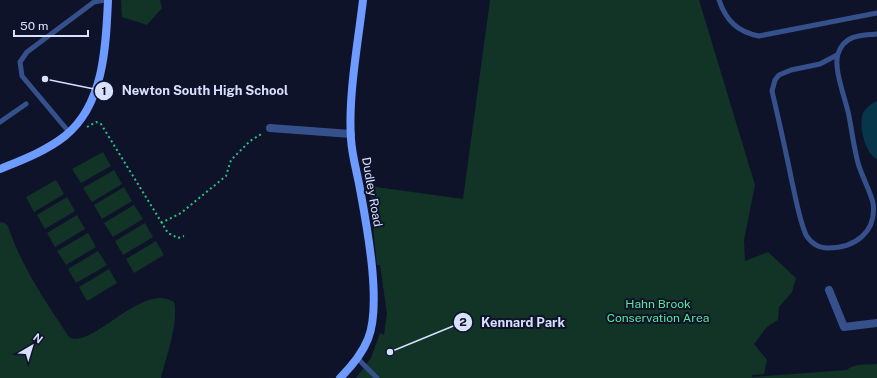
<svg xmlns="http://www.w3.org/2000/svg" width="877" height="378" viewBox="0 0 877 378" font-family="'Public Sans',sans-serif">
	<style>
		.green { fill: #113427 }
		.water { fill: #07364a }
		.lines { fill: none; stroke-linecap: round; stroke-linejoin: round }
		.path { stroke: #28c285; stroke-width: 2; stroke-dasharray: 2 3; stroke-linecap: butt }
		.lane { stroke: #36508b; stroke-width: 5 }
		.street { stroke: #36508b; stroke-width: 8 }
		.secondary { stroke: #6e9bff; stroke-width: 8 }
		.labels { text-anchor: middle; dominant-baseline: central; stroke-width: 4; stroke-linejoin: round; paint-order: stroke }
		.street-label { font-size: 12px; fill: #d7e0ff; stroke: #0e1329 }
		.park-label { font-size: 12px; fill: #5ae894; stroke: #0e1329 }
		.leader { fill: none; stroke: #d7e0ff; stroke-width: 1.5 }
		.callout-dot { fill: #d7e0ff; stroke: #0e1329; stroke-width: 1.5 }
		.mark-label { font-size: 12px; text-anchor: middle; font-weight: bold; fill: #111 }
		.callout-label { font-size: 13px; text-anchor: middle; font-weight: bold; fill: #d7e0ff; stroke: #0e1329; stroke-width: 4; stroke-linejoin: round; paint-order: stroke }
	</style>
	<rect width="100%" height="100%" fill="#0e1329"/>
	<path class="green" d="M 121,0 L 160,0 L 162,8 L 147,25 L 122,17 Z
		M 490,0 L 699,0 L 755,185 L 744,240 L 745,261 L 768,252 L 796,278 L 792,292 L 779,307 L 778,320 L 767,327 L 754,344 L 767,360 L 764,374 L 752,375 L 752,377 L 847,370 C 853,363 868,365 877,364 L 877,378 L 356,378 L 371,358 L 380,333 L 384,335 L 387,314 L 380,265 L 377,265 L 369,186 L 463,199 Z
		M 103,152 L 111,166 L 81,183 L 72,169 Z
		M 114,170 L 122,184 L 92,202 L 83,188 Z
		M 56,180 L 64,194 L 34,212 L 26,197 Z
		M 124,187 L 132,201 L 102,219 L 94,205 Z
		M 67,197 L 75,211 L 45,229 L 37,215 Z
		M 134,205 L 143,219 L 113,237 L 104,223 Z
		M 77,215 L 85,229 L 55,247 L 47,233 Z
		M 0,222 L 5,223 L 8,226 C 21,266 46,302 69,337 C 91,351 142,281 174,302 C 179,323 166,357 161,378 L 0,378 Z
		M 145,223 L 153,237 L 123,255 L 115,241 Z
		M 88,233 L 96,247 L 66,265 L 57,251 Z
		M 156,241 L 164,255 L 134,273 L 126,259 Z
		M 98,251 L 107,265 L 76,283 L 68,269 Z
		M 109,269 L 117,283 L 87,301 L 79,287 Z"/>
	<path class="water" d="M 877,101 L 877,159 C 865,154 858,125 863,113 C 866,108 872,103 877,101 Z"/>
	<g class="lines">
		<path class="path" d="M 87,127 L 96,122 L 101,124 L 168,233 L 178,238 L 184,236
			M 161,223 L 181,213 L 226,176 L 231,160 L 250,141 L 263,133"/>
		<path class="lane" d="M 719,0 C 726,21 738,32 759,36 L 877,13
			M 837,55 L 820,64 L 791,70 L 779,75 L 775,80 L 772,91 C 779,121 786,152 792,182 C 796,199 799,219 806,235 C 811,243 819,248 828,248 C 855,248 877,232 873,203 C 870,190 862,177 858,163 C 854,148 852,132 849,116 C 846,100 833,69 838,54 C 844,35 860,35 877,34
			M 0,122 L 26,104
			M 69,132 L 22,76 L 20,62 L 27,52 L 94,2 L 105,0
			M 357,358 L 377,378"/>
		<path class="street" d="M 270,128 L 351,134
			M 829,290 L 844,327 L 877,323"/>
		<path class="secondary" d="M 0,169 C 22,160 46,151 65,136 C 104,105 106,46 108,0
			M 340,378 C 351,367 362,354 368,339 C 382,305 367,227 360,189 C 357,172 352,156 351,139 C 348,96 358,43 363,0"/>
	</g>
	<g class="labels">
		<g class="street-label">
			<text transform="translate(372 192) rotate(80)">Dudley Road</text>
		</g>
		<g class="park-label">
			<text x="658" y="304">Hahn Brook<tspan x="658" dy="14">Conservation Area</tspan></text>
		</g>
	</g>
	<path class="leader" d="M45 79L104 91M390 352L463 322"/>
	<g class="callout-dot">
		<circle cx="45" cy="79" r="4"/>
		<circle cx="390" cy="352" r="4"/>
		<circle cx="104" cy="91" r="10"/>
		<circle cx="463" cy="322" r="10"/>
	</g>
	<g class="mark-label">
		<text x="104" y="95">1</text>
		<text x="463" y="326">2</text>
	</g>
	<g class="callout-label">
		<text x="205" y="95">Newton South High School</text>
		<text x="523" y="327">Kennard Park</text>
	</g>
	<g transform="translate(32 346) rotate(38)" stroke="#0e1329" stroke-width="3" paint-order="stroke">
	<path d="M0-3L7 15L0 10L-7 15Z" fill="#d7e0ff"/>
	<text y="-6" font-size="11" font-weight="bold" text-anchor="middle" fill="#d7e0ff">N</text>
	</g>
	<path d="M14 30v6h74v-6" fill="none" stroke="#d7e0ff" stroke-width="2"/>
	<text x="20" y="30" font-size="12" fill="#d7e0ff" stroke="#0e1329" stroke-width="3" paint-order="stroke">50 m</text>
</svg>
